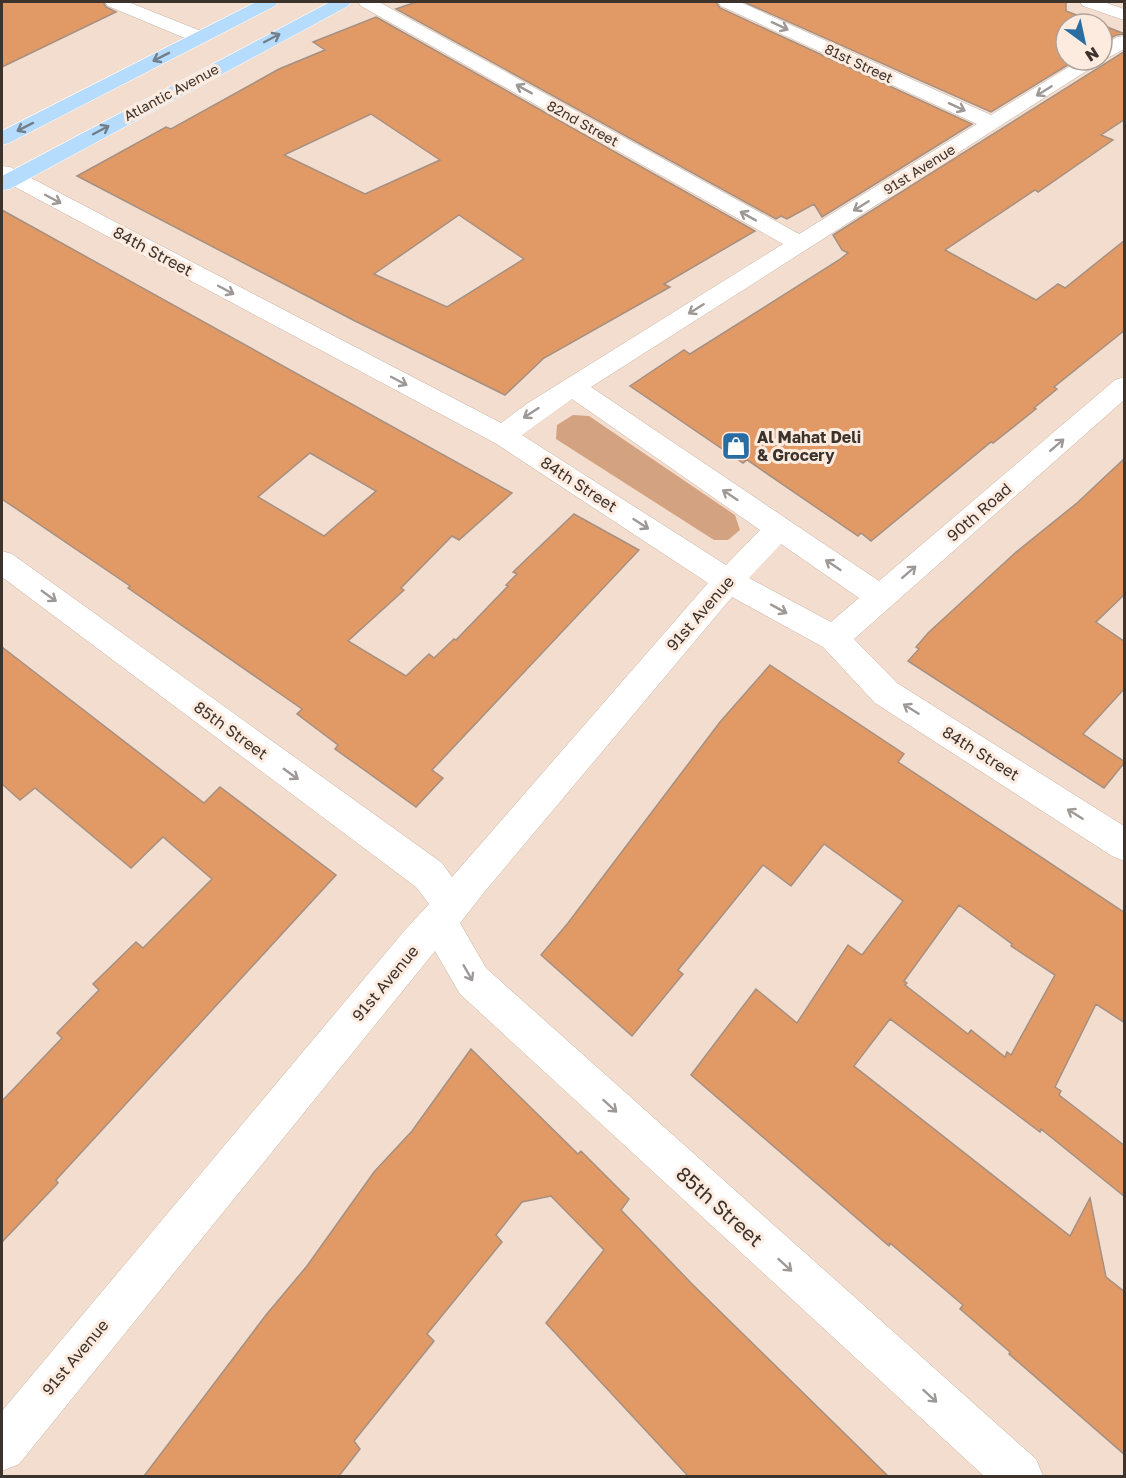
<svg xmlns="http://www.w3.org/2000/svg" width="1126" height="1478" viewBox="0 0 1126 1478" font-family="'Golos Text',sans-serif">
	<style>
		.green { fill: #d3a381 }
		.building { fill: #e19965; stroke: #a59082; stroke-width: 1.5; fill-rule: evenodd }
		.lines { fill: none; stroke-linecap: round; stroke-linejoin: round }
		.minor-casing { stroke: #c7b2a3; stroke-width: 1 }
		.primary-casing { stroke: #fff; stroke-width: 1 }
		.minor { fill: #fff; fill-rule: evenodd }
		.primary { fill: #b5dbfd; fill-rule: evenodd }
		.oneway { stroke: #9e9996 }
		.oneway2 { stroke: #727f8b }
		.labels { text-anchor: middle; dominant-baseline: central; stroke-width: 6; stroke-linejoin: round; paint-order: stroke }
		.far-street-label { font-size: 14px; fill: #3c332d; stroke: #fdebdf }
		.street-label { font-size: 16px; fill: #3c332d; stroke: #fdebdf }
		.poi-label { font-size: 16px; font-weight: bold; fill: #3c332d; stroke: #fdebdf; text-anchor: start }
		.near-street-label { font-size: 20px; fill: #3c332d; stroke: #fdebdf }
	</style>
	<rect width="100%" height="100%" fill="#f3ddce"/>
	<path class="green" d="M 573,415 L 589,416 L 735,515 L 740,530 L 728,540 L 714,540 L 556,439 L 557,425 Z"/>
	<path class="building" d="M 2,2 L 103,2 L 106,7 L 116,12 L 2,67 Z
		M 416,2 L 716,2 L 720,8 L 972,124 L 822,217 L 814,204 L 787,219 L 781,216 L 776,219 L 396,9 Z
		M 744,2 L 1066,2 L 1066,11 L 1100,24 L 1066,24 L 1066,60 L 1076,60 L 991,112 Z
		M 376,17 L 755,231 L 664,284 L 670,287 L 544,358 L 505,395 L 355,321 L 77,176 L 166,127 L 171,129 L 279,69 L 325,50 L 313,42 ZM 371,114 L 440,160 L 365,194 L 284,155 ZM 459,215 L 524,259 L 447,307 L 374,274 Z
		M 1102,25 L 1125,34 L 1116,35 L 1102,44 Z
		M 1125,51 L 1125,119 L 1101,135 L 1113,140 L 1038,192 L 1035,190 L 945,250 L 1036,300 L 1058,284 L 1065,288 L 1125,240 L 1125,330 L 1054,387 L 1057,389 L 1034,408 L 1036,409 L 993,443 L 991,442 L 871,541 L 861,533 L 858,536 L 747,460 L 743,463 L 630,386 L 684,350 L 690,354 L 839,260 L 848,253 L 842,250 L 833,235 Z
		M 2,210 L 512,493 L 459,540 L 452,536 L 401,588 L 404,590 L 348,641 L 406,676 L 429,654 L 434,658 L 454,639 L 456,640 L 508,586 L 506,585 L 517,574 L 513,572 L 574,514 L 639,550 L 432,770 L 443,778 L 416,807 L 335,749 L 338,745 L 297,714 L 302,709 L 128,588 L 130,586 L 2,499 ZM 310,453 L 376,491 L 324,536 L 258,497 Z
		M 1125,458 L 1125,594 L 1096,622 L 1125,642 L 1125,688 L 1083,734 L 1125,762 L 1104,788 L 908,661 L 919,649 L 916,647 L 928,633 L 1015,553 L 1077,503 Z
		M 2,647 L 204,803 L 220,787 L 336,875 L 56,1180 L 58,1183 L 2,1242 L 2,1101 L 62,1038 L 57,1033 L 99,990 L 93,984 L 136,942 L 143,948 L 212,879 L 163,837 L 131,868 L 35,788 L 20,800 L 2,784 Z
		M 770,665 L 904,754 L 898,762 L 1125,913 L 1125,1023 L 1096,1004 L 1055,1087 L 1061,1091 L 1059,1095 L 1125,1146 L 1125,1197 L 1041,1129 L 1040,1132 L 890,1019 L 854,1066 L 1070,1236 L 1090,1198 L 1106,1277 L 1125,1292 L 1125,1455 L 1009,1354 L 1010,1352 L 960,1309 L 963,1305 L 890,1243 L 889,1246 L 691,1075 L 756,989 L 797,1023 L 848,945 L 862,955 L 903,901 L 824,844 L 791,886 L 763,865 L 678,970 L 683,974 L 632,1036 L 541,955 L 568,923 L 720,722 ZM 959,905 L 1012,944 L 1011,946 L 1055,975 L 1011,1055 L 1007,1052 L 1005,1057 L 971,1030 L 968,1034 L 905,985 L 907,983 L 904,981 Z
		M 471,1049 L 578,1154 L 581,1151 L 629,1199 L 621,1210 L 692,1284 L 888,1476 L 688,1476 L 546,1323 L 604,1250 L 551,1196 L 522,1202 L 496,1235 L 502,1242 L 427,1334 L 434,1341 L 354,1441 L 360,1449 L 339,1476 L 144,1476 L 266,1315 L 307,1266 L 374,1172 L 412,1131 Z"/>
	<g class="lines">
		<g class="minor-casing">
			<path id="minor" d="M 105,2 L 128,2 L 206,33 L 208,37 L 206,41 L 192,41 L 108,6 Z
				M 358,2 L 379,2 L 799,234 L 977,124 L 721,6 L 718,2 L 740,2 L 991,115 L 1080,60 L 1102,60 L 1102,47 L 1117,37 L 1124,36 L 1124,49 L 1102,61 L 591,387 L 879,581 L 1115,380 L 1124,377 L 1124,400 L 854,639 L 897,683 L 1124,826 L 1124,861 L 1112,856 L 875,703 L 823,647 L 732,597 L 486,890 L 460,923 L 486,968 L 1036,1459 L 1043,1476 L 984,1476 L 460,994 L 435,951 L 19,1464 L 2,1471 L 2,1411 L 405,930 L 429,904 L 416,887 L 2,577 L 2,551 L 12,554 L 442,863 L 452,877 L 708,583 L 495,443 L 2,180 L 2,166 L 10,167 L 501,423 L 528,403 L 783,244 L 361,6 ZM 572,399 L 760,530 L 726,565 L 522,435 ZM 781,544 L 859,598 L 831,622 L 749,578 Z
				M 1080,2 L 1104,2 L 1124,9 L 1124,20 L 1083,6 Z"/>
		</g>
		<g class="primary-casing">
			<path id="primary" d="M 256,2 L 278,2 L 275,6 L 9,143 L 2,145 L 2,131 Z
				M 330,2 L 351,2 L 348,6 L 10,189 L 2,190 L 2,176 Z"/>
		</g>
		<use href="#minor" class="minor"/>
		<use href="#primary" class="primary"/>
	</g>
	<defs><path id="oneway-shaft" d="M-6 0H5M1.5-3L5.5 0L1.5 3" fill="none" stroke-width="1.6" stroke-linecap="round" stroke-linejoin="round" transform="scale(1.5)"/></defs>
	<g class="oneway">
		<use href="#oneway-shaft" transform="translate(780 26) rotate(25)"/>
		<use href="#oneway-shaft" transform="translate(524 89) rotate(-151)"/>
		<use href="#oneway-shaft" transform="translate(1044 91) rotate(148)"/>
		<use href="#oneway-shaft" transform="translate(957 107) rotate(25)"/>
		<use href="#oneway-shaft" transform="translate(53 199) rotate(28)"/>
		<use href="#oneway-shaft" transform="translate(861 206) rotate(148)"/>
		<use href="#oneway-shaft" transform="translate(748 216) rotate(-151)"/>
		<use href="#oneway-shaft" transform="translate(226 290) rotate(28)"/>
		<use href="#oneway-shaft" transform="translate(696 309) rotate(148)"/>
		<use href="#oneway-shaft" transform="translate(399 381) rotate(28)"/>
		<use href="#oneway-shaft" transform="translate(531 413) rotate(147)"/>
		<use href="#oneway-shaft" transform="translate(1057 445) rotate(-41)"/>
		<use href="#oneway-shaft" transform="translate(730 495) rotate(-146)"/>
		<use href="#oneway-shaft" transform="translate(641 524) rotate(33)"/>
		<use href="#oneway-shaft" transform="translate(833 565) rotate(-146)"/>
		<use href="#oneway-shaft" transform="translate(909 572) rotate(-41)"/>
		<use href="#oneway-shaft" transform="translate(49 596) rotate(36)"/>
		<use href="#oneway-shaft" transform="translate(779 609) rotate(29)"/>
		<use href="#oneway-shaft" transform="translate(911 709) rotate(-148)"/>
		<use href="#oneway-shaft" transform="translate(291 774) rotate(36)"/>
		<use href="#oneway-shaft" transform="translate(1075 814) rotate(-148)"/>
		<use href="#oneway-shaft" transform="translate(468 973) rotate(60)"/>
		<use href="#oneway-shaft" transform="translate(610 1106) rotate(42)"/>
		<use href="#oneway-shaft" transform="translate(785 1265) rotate(42)"/>
		<use href="#oneway-shaft" transform="translate(930 1396) rotate(42)"/>
	</g>
	<g class="oneway2">
		<use href="#oneway-shaft" transform="translate(272 38) rotate(-28)"/>
		<use href="#oneway-shaft" transform="translate(161 57) rotate(153)"/>
		<use href="#oneway-shaft" transform="translate(25 127) rotate(153)"/>
		<use href="#oneway-shaft" transform="translate(101 130) rotate(-28)"/>
	</g>
	<defs>
		<g id="shop-square" transform="scale(1.5)"><rect x="-9" y="-9" width="18" height="18" rx="4" fill="#2a6da3" stroke="#fdebdf"/><path d="M-5-2.5h2.3a2.7 3.5 0 0 1 5.4 0H5L5.5 6h-11ZM-1.5-2.5h3a1.5 2.3 0 0 0-3 0Z" fill="#fff"/></g>
	</defs>
	<g fill-rule="evenodd">
		<use href="#shop-square" x="736" y="446"/>
	</g>
	<g class="labels">
		<g class="far-street-label">
			<text transform="translate(859 63) rotate(25)">81st Street</text>
			<text transform="translate(171 92) rotate(-28)">Atlantic Avenue</text>
			<text transform="translate(583 123) rotate(29)">82nd Street</text>
			<text transform="translate(919 169) rotate(-32)">91st Avenue</text>
		</g>
		<g class="street-label">
			<text transform="translate(153 251) rotate(28)">84th Street</text>
			<text transform="translate(579 484) rotate(33)">84th Street</text>
			<text transform="translate(979 512) rotate(-41)">90th Road</text>
			<text transform="translate(700 613) rotate(-49)">91st Avenue</text>
			<text transform="translate(231 730) rotate(36)">85th Street</text>
			<text transform="translate(981 753) rotate(32)">84th Street</text>
			<text transform="translate(385 983) rotate(-50)">91st Avenue</text>
			<text transform="translate(75 1357) rotate(-50)">91st Avenue</text>
		</g>
		<g class="poi-label">
			<text x="757" y="437">Al Mahat Deli<tspan x="757" dy="18">&amp; Grocery</tspan></text>
		</g>
		<g class="near-street-label">
			<text transform="translate(720 1206) rotate(42)">85th Street</text>
		</g>
	</g>
	<rect width="1126" height="1478" fill="none" stroke="#3c332d" stroke-width="6"/>
	<g transform="translate(1084 42) rotate(147)"><circle r="28" fill="#fdebdf" stroke="#b0a198" stroke-width="1.5"/>
	<path d="M0-4.5L10 22L0 15L-10 22Z" fill="#2a6da3"/>
	<text y="-9" font-size="16" font-weight="bold" text-anchor="middle" fill="#3c332d">N</text>
	</g>
</svg>
